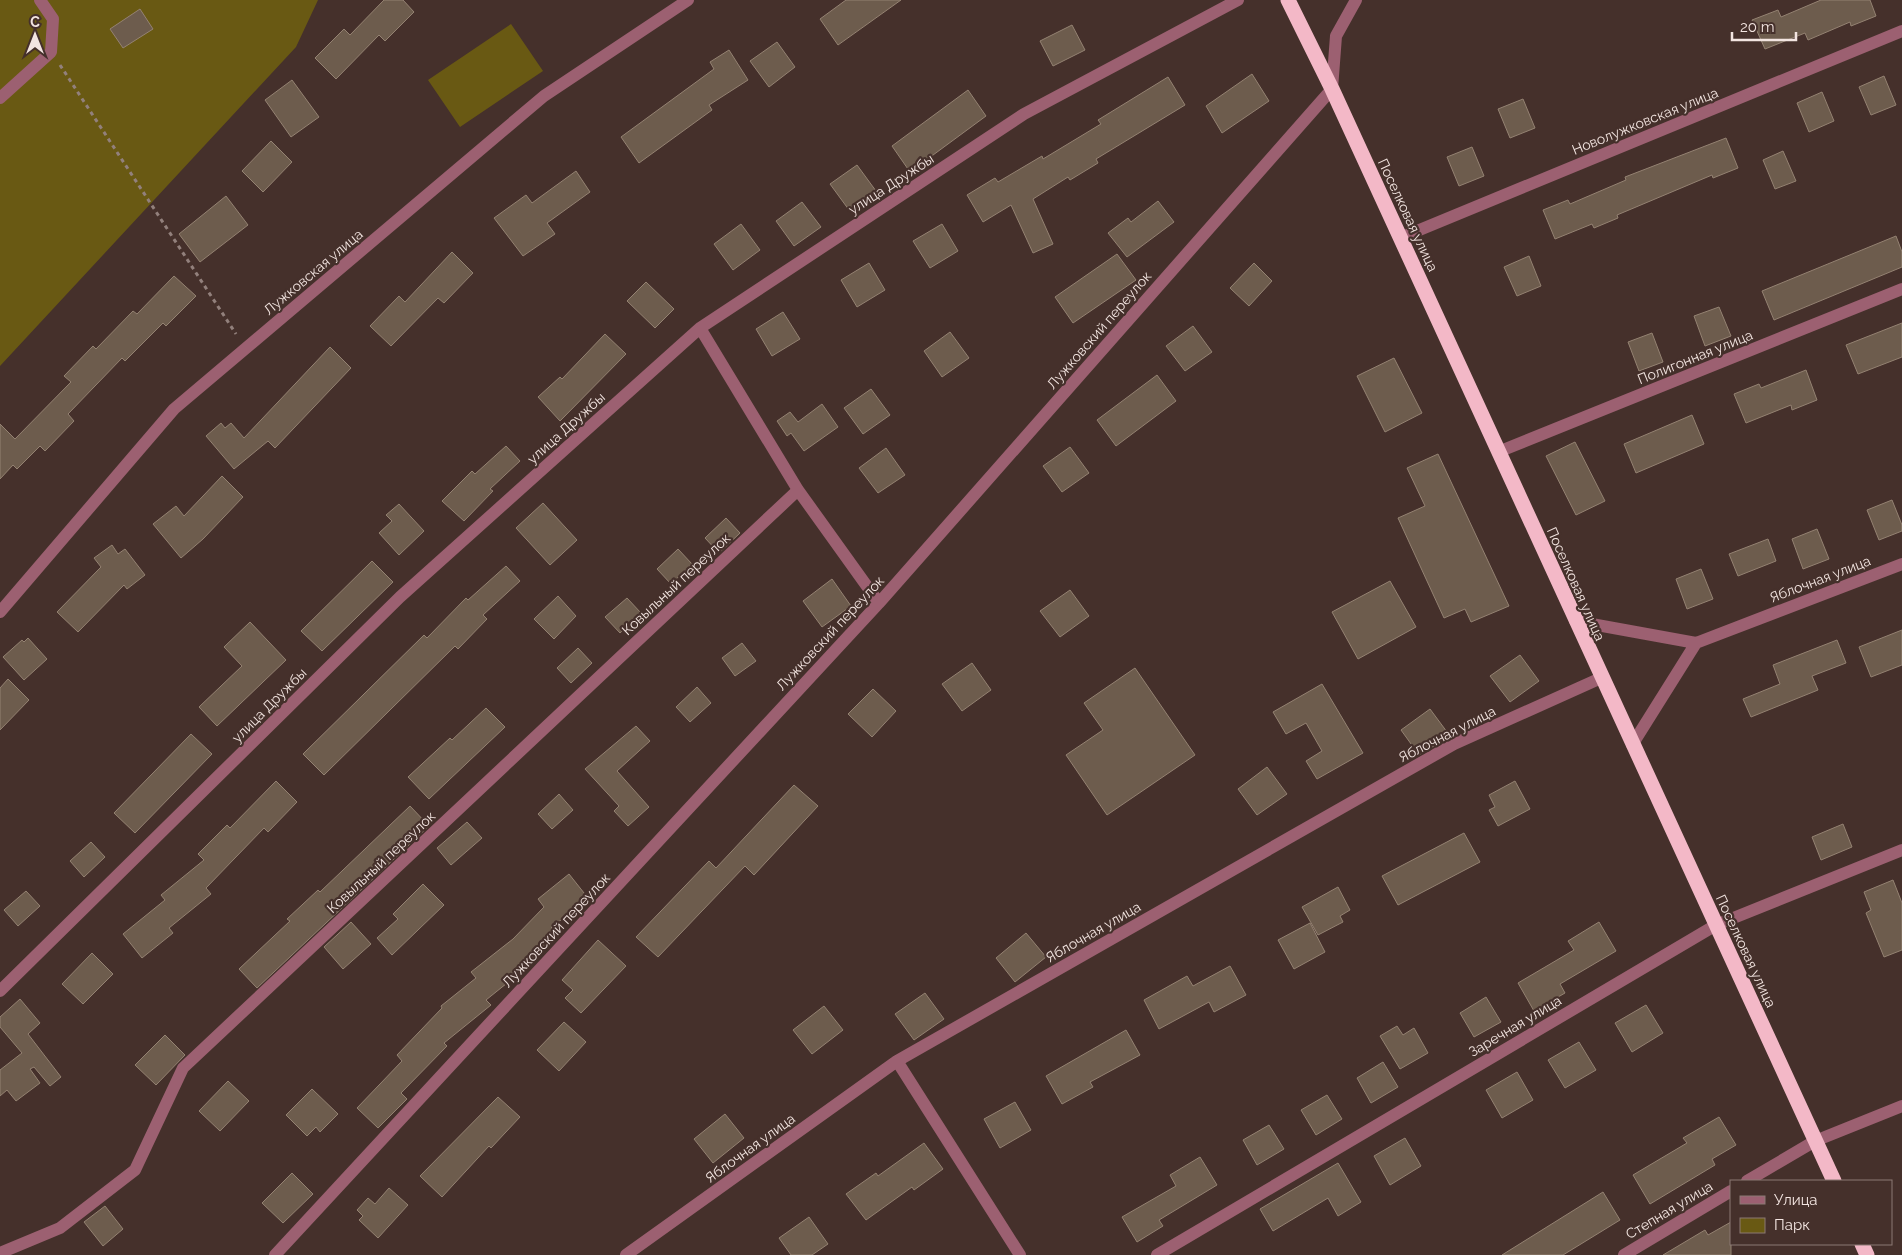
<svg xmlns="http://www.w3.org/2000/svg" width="1902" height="1255" viewBox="0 0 1902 1255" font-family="Raleway,sans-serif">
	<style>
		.green { fill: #695913 }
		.building { fill: #6d5c4d; stroke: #948272 }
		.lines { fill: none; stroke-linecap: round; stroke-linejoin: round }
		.path { stroke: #92807c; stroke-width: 3; stroke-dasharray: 4 4; stroke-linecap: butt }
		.street { stroke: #9c6071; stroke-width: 12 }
		.highway { stroke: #f3b8c7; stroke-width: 15 }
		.labels { text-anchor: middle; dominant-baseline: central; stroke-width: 4.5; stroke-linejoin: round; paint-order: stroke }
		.street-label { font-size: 14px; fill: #f3e5e1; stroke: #45302b }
	</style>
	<rect width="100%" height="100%" fill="#45302b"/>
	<path class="green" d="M 0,0 L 318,0 L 296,47 L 0,366 Z
		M 511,24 L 543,71 L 460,127 L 428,80 Z"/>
	<path class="building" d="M 384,0 L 403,0 L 414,12 L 385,41 L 379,35 L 336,79 L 315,58 L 344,29 L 350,35 Z
		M 846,0 L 901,0 L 838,45 L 820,19 Z
		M 1821,0 L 1870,0 L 1876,16 L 1851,26 L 1850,22 L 1808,40 L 1805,33 L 1765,49 L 1752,20 L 1778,10 L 1781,17 Z
		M 140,9 L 153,29 L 123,48 L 110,29 Z
		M 1072,25 L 1085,50 L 1053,66 L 1040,41 Z
		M 777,42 L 795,67 L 769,87 L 750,61 Z
		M 729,50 L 748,80 L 709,105 L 712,110 L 639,163 L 621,137 L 714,69 L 710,62 Z
		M 1252,74 L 1269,101 L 1222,133 L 1206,106 Z
		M 1884,76 L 1896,105 L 1871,115 L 1859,87 Z
		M 1168,77 L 1185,105 L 1096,159 L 1098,163 L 1070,180 L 1068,177 L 1033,199 L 1053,244 L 1033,253 L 1011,205 L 983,222 L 967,195 L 995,178 L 998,182 L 1042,156 L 1043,159 L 1101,124 L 1098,120 Z
		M 292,80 L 319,117 L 291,137 L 265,100 Z
		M 968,90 L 986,116 L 910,172 L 892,146 Z
		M 1822,92 L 1834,121 L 1809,132 L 1797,103 Z
		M 1523,99 L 1535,128 L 1510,138 L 1498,109 Z
		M 1726,138 L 1738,168 L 1713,178 L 1712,175 L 1617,215 L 1618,218 L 1594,228 L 1592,224 L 1555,239 L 1543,210 L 1568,200 L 1570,204 L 1626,180 L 1625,177 Z
		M 271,141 L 292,162 L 263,192 L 242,171 Z
		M 1472,147 L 1484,176 L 1459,186 L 1447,157 Z
		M 1783,151 L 1796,181 L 1775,189 L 1763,160 Z
		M 857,165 L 876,191 L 849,210 L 830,184 Z
		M 576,171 L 590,192 L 547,223 L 555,234 L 523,256 L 494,218 L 526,195 L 532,203 Z
		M 226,196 L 248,225 L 200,262 L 179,234 Z
		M 1158,201 L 1174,222 L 1127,257 L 1108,233 L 1128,218 L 1131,222 Z
		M 802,202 L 821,227 L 794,246 L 776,221 Z
		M 741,224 L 760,250 L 733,270 L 714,244 Z
		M 942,224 L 958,251 L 930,268 L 913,241 Z
		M 1896,236 L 1902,252 L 1902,267 L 1774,320 L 1762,291 Z
		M 452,252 L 473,273 L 444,303 L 438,298 L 391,346 L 370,326 L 399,296 L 405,302 Z
		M 1117,254 L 1136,280 L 1073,323 L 1055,297 Z
		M 1529,256 L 1541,286 L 1517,296 L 1504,267 Z
		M 869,263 L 885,290 L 857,307 L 841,280 Z
		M 1254,263 L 1272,281 L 1249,306 L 1230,288 Z
		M 174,276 L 196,296 L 166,326 L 163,323 L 125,361 L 122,358 L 68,414 L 74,421 L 45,451 L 40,446 L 17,469 L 13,465 L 0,479 L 0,424 L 15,439 L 71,382 L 64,376 L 93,346 L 96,349 L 133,311 L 137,314 Z
		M 646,282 L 674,309 L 655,328 L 627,301 Z
		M 1719,307 L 1731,336 L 1705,346 L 1694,316 Z
		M 783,312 L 800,339 L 772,356 L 756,329 Z
		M 1902,323 L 1902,357 L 1858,374 L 1846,345 Z
		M 1193,326 L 1212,352 L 1185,371 L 1166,346 Z
		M 950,332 L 969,358 L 942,377 L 924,351 Z
		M 1652,333 L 1663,362 L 1639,371 L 1628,342 Z
		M 605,334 L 626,354 L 560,421 L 538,397 L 560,377 L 562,379 Z
		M 330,347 L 351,368 L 275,448 L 268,441 L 234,469 L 206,436 L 221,423 L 225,428 L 231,423 L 244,438 Z
		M 1394,358 L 1422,413 L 1385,432 L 1357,376 Z
		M 1806,370 L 1817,400 L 1792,410 L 1791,405 L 1746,423 L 1734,394 L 1759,384 L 1761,388 Z
		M 1157,375 L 1176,401 L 1116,446 L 1097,420 Z
		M 871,389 L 890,415 L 863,434 L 844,408 Z
		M 822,404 L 838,427 L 804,451 L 791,433 L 787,436 L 777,421 L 790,412 L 798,422 Z
		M 1692,415 L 1704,444 L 1636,473 L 1624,444 Z
		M 1575,442 L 1605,501 L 1576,515 L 1546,456 Z
		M 506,446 L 520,461 L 490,489 L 493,491 L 464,521 L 442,501 L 472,471 L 475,474 Z
		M 1070,447 L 1089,473 L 1062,492 L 1043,466 Z
		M 886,448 L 905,475 L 878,493 L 859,468 Z
		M 1438,454 L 1509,606 L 1471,622 L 1465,609 L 1444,618 L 1398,518 L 1425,506 L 1407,468 Z
		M 222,476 L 243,497 L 203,539 L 181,558 L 153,524 L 176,506 L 184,516 Z
		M 1892,500 L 1902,525 L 1902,531 L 1879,540 L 1867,510 Z
		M 543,503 L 577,540 L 550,565 L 516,528 Z
		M 399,504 L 424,531 L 399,555 L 379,533 L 392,521 L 386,515 Z
		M 726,518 L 740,533 L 719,553 L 705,538 Z
		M 1817,529 L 1829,559 L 1803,569 L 1792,539 Z
		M 1768,539 L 1776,561 L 1738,576 L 1729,554 Z
		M 112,545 L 118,554 L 125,549 L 145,575 L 127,589 L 124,585 L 78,632 L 57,612 L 101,567 L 94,558 Z
		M 678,549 L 692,564 L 671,584 L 657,569 Z
		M 372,561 L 393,582 L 322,651 L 301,631 Z
		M 506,566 L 520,581 L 483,615 L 487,619 L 458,649 L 455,646 L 324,775 L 303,754 L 424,635 L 427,638 L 466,598 L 468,600 Z
		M 1701,569 L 1713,599 L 1687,609 L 1676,579 Z
		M 832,579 L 851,606 L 822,627 L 803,601 Z
		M 1390,581 L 1416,627 L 1358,659 L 1332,612 Z
		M 1070,590 L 1089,616 L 1060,637 L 1040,611 Z
		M 558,596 L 576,616 L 554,639 L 534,619 Z
		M 627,598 L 641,613 L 620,633 L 605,617 Z
		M 250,622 L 286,660 L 217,726 L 199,707 L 242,666 L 224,647 Z
		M 1902,630 L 1902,665 L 1871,677 L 1859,647 Z
		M 28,638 L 47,659 L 24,680 L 3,657 L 22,640 L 24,642 Z
		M 1837,640 L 1846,663 L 1812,676 L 1818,690 L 1751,717 L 1743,699 L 1780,684 L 1773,665 Z
		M 742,643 L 756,661 L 735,676 L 722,658 Z
		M 578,648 L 592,663 L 571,683 L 557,668 Z
		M 1520,655 L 1539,681 L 1510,702 L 1490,676 Z
		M 972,663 L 991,690 L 962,711 L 942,684 Z
		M 1135,668 L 1195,755 L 1107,815 L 1066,755 L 1103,730 L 1084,703 Z
		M 8,679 L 29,700 L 0,730 L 0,688 Z
		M 1322,684 L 1363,753 L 1317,779 L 1306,761 L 1322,751 L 1306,723 L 1286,734 L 1273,712 Z
		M 697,687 L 711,703 L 690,722 L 676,707 Z
		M 873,689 L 896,711 L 872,737 L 848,714 Z
		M 486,708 L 505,727 L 429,799 L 408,777 L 450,738 L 452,740 Z
		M 1430,709 L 1450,736 L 1419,755 L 1401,730 Z
		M 636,726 L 650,741 L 617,771 L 649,807 L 628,826 L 614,811 L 619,806 L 585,769 Z
		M 191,734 L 212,754 L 135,833 L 114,813 Z
		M 1267,767 L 1287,794 L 1257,815 L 1238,789 Z
		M 276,781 L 297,802 L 268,832 L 264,828 L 206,888 L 211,894 L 169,928 L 173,933 L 142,958 L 123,934 L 165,900 L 161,895 L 204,860 L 198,854 L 227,825 L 230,828 Z
		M 1515,781 L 1530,809 L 1498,826 L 1489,810 L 1495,807 L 1489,795 Z
		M 794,785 L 818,806 L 754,875 L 745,866 L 658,957 L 636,937 L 709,861 L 716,868 Z
		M 559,794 L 573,810 L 552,829 L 538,814 Z
		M 410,806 L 429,826 L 257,988 L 239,969 L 290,921 L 287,919 L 318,890 L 320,892 Z
		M 467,822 L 482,838 L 451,865 L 437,848 Z
		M 1843,824 L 1852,847 L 1821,860 L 1812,837 Z
		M 1464,833 L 1480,862 L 1398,905 L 1382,876 Z
		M 91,842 L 105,857 L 84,877 L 70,861 Z
		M 569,874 L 588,898 L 551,928 L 558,934 L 527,967 L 486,1000 L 491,1005 L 444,1043 L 447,1046 L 401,1093 L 407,1099 L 378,1128 L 357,1108 L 402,1061 L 397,1055 L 442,1008 L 441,1006 L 476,978 L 471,972 L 513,939 L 544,907 L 538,899 Z
		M 1893,880 L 1902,903 L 1902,950 L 1884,957 L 1866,913 L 1871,910 L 1864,892 Z
		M 423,884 L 444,905 L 392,955 L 377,938 L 398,919 L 393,914 Z
		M 1338,887 L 1350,910 L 1340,916 L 1343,922 L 1318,935 L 1302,907 Z
		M 26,891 L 40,906 L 18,926 L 4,910 Z
		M 351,922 L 371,944 L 343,969 L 324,947 Z
		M 1599,922 L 1616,951 L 1560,984 L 1565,993 L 1534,1011 L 1518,983 L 1574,950 L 1568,941 Z
		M 1310,923 L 1325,952 L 1294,969 L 1278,940 Z
		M 1026,933 L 1046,957 L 1015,982 L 996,958 Z
		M 598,940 L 626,966 L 581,1013 L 565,998 L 573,990 L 562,980 Z
		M 92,953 L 113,974 L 83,1004 L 62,984 Z
		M 1230,966 L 1246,995 L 1214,1012 L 1209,1002 L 1159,1029 L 1144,1000 L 1187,976 L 1193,986 Z
		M 925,993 L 944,1019 L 914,1040 L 895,1014 Z
		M 1486,997 L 1501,1022 L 1474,1037 L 1460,1013 Z
		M 20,999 L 40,1023 L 28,1034 L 61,1077 L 50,1086 L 34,1067 L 30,1069 L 40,1083 L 16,1101 L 7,1090 L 0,1096 L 0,1070 L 22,1053 L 0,1027 L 0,1017 Z
		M 1646,1005 L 1663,1033 L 1632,1052 L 1615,1023 Z
		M 824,1006 L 843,1030 L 812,1054 L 793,1030 Z
		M 564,1022 L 586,1042 L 559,1071 L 537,1050 Z
		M 1397,1026 L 1403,1035 L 1414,1028 L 1428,1053 L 1400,1069 L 1380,1036 Z
		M 1126,1030 L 1140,1055 L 1090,1082 L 1093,1087 L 1062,1104 L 1046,1076 Z
		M 165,1035 L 185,1055 L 156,1085 L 135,1065 Z
		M 1579,1042 L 1596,1070 L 1565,1088 L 1548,1060 Z
		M 1383,1062 L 1398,1087 L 1371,1103 L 1357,1078 Z
		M 1517,1072 L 1533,1100 L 1502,1118 L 1486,1090 Z
		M 228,1081 L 249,1101 L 220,1131 L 199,1111 Z
		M 312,1089 L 338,1114 L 320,1132 L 316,1127 L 307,1136 L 286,1115 Z
		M 1327,1095 L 1342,1119 L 1316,1135 L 1301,1110 Z
		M 498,1097 L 520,1117 L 491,1148 L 489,1146 L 442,1197 L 420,1176 Z
		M 1015,1102 L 1031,1130 L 1000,1148 L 984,1119 Z
		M 725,1114 L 744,1138 L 713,1163 L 694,1139 Z
		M 1719,1117 L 1736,1145 L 1712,1159 L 1715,1165 L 1650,1204 L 1633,1175 L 1687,1143 L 1683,1138 Z
		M 1269,1125 L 1284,1149 L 1257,1165 L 1243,1140 Z
		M 1405,1138 L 1421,1166 L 1390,1185 L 1374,1156 Z
		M 924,1143 L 943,1169 L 914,1190 L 912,1187 L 866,1220 L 846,1194 L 876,1173 L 878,1176 Z
		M 1200,1157 L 1217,1185 L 1159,1220 L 1163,1226 L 1137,1242 L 1122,1217 L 1176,1186 L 1170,1175 Z
		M 1338,1163 L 1361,1202 L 1338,1216 L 1328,1198 L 1273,1231 L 1260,1209 Z
		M 292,1173 L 313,1194 L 283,1223 L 262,1203 Z
		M 389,1188 L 408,1205 L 378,1238 L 359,1220 L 363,1216 L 357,1210 L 368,1198 L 375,1204 Z
		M 1603,1192 L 1620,1220 L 1563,1255 L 1502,1255 Z
		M 105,1206 L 123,1229 L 103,1246 L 84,1222 Z
		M 809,1217 L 828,1244 L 812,1255 L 791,1255 L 779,1238 Z
		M 1731,1222 L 1731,1255 L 1663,1255 L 1705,1230 L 1708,1235 Z"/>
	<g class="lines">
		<path class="path" d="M 60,65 L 236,334"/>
		<path class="street" d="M 0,98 L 51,52 L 53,19 L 40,0
			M 1400,238 L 1902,31
			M 700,328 L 798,490 L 879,603
			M 1498,452 L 1902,289
			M 0,612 L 174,409 L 544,96 L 688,0
			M 1575,621 L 1696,643 L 1902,564
			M 1632,745 L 1696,643
			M 0,991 L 400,597 L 700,328 L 1024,114 L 1238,0
			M 897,1061 L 1020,1255
			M 1747,1181 L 1815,1141 L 1902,1106
			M 0,1253 L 60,1228 L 135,1170 L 183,1068 L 798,490
			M 275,1255 L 879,603 L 1332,89 L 1336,36 L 1356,0
			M 626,1255 L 897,1061 L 1454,744 L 1601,678
			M 1157,1255 L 1716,925 L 1902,850
			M 1624,1255 L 1731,1191"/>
		<path class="highway" d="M 1288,0 L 1332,89 L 1834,1181
			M 1862,1244 L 1867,1255"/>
	</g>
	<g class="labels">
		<g class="street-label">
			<text transform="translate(1645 121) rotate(-22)">Новолужковская улица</text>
			<text transform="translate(891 184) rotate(-33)">улица Дружбы</text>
			<text transform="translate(1408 215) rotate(65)">Поселковая улица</text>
			<text transform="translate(313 272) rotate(-40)">Лужковская улица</text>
			<text transform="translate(1099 330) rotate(-49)">Лужковский переулок</text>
			<text transform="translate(1695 357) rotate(-22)">Полигонная улица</text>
			<text transform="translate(566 428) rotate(-42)">улица Дружбы</text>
			<text transform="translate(1820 579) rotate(-21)">Яблочная улица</text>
			<text transform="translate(676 584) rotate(-43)">Ковыльный переулок</text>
			<text transform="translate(1576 584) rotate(66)">Поселковая улица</text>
			<text transform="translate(830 633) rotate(-47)">Лужковский переулок</text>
			<text transform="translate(269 705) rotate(-45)">улица Дружбы</text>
			<text transform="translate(1447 734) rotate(-27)">Яблочная улица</text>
			<text transform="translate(381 862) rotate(-43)">Ковыльный переулок</text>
			<text transform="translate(556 930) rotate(-47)">Лужковский переулок</text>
			<text transform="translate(1093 932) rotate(-30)">Яблочная улица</text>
			<text transform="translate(1746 951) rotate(65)">Поселковая улица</text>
			<text transform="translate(1515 1026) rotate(-31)">Заречная улица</text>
			<text transform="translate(750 1148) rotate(-36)">Яблочная улица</text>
			<text transform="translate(1669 1210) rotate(-31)">Степная улица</text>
		</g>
	</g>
	<rect x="1730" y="1180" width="162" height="65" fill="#45302b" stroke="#8b7874"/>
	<rect x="1740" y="1196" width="25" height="8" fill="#9c6071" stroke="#8b7874"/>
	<text x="1774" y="1205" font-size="15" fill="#f3e5e1">Улица</text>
	<rect x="1740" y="1218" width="25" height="15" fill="#695913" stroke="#8b7874"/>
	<text x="1774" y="1230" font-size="15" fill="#f3e5e1">Парк</text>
	<g transform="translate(35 35)" stroke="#45302b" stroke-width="4" paint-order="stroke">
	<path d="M0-4L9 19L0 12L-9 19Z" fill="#f3e5e1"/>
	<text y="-8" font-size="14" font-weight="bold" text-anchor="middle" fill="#f3e5e1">С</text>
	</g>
	<path d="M1732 32v8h64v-8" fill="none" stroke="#f3e5e1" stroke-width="2.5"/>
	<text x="1740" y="32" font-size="15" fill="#f3e5e1" stroke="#45302b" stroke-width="4" paint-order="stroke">20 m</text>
</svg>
